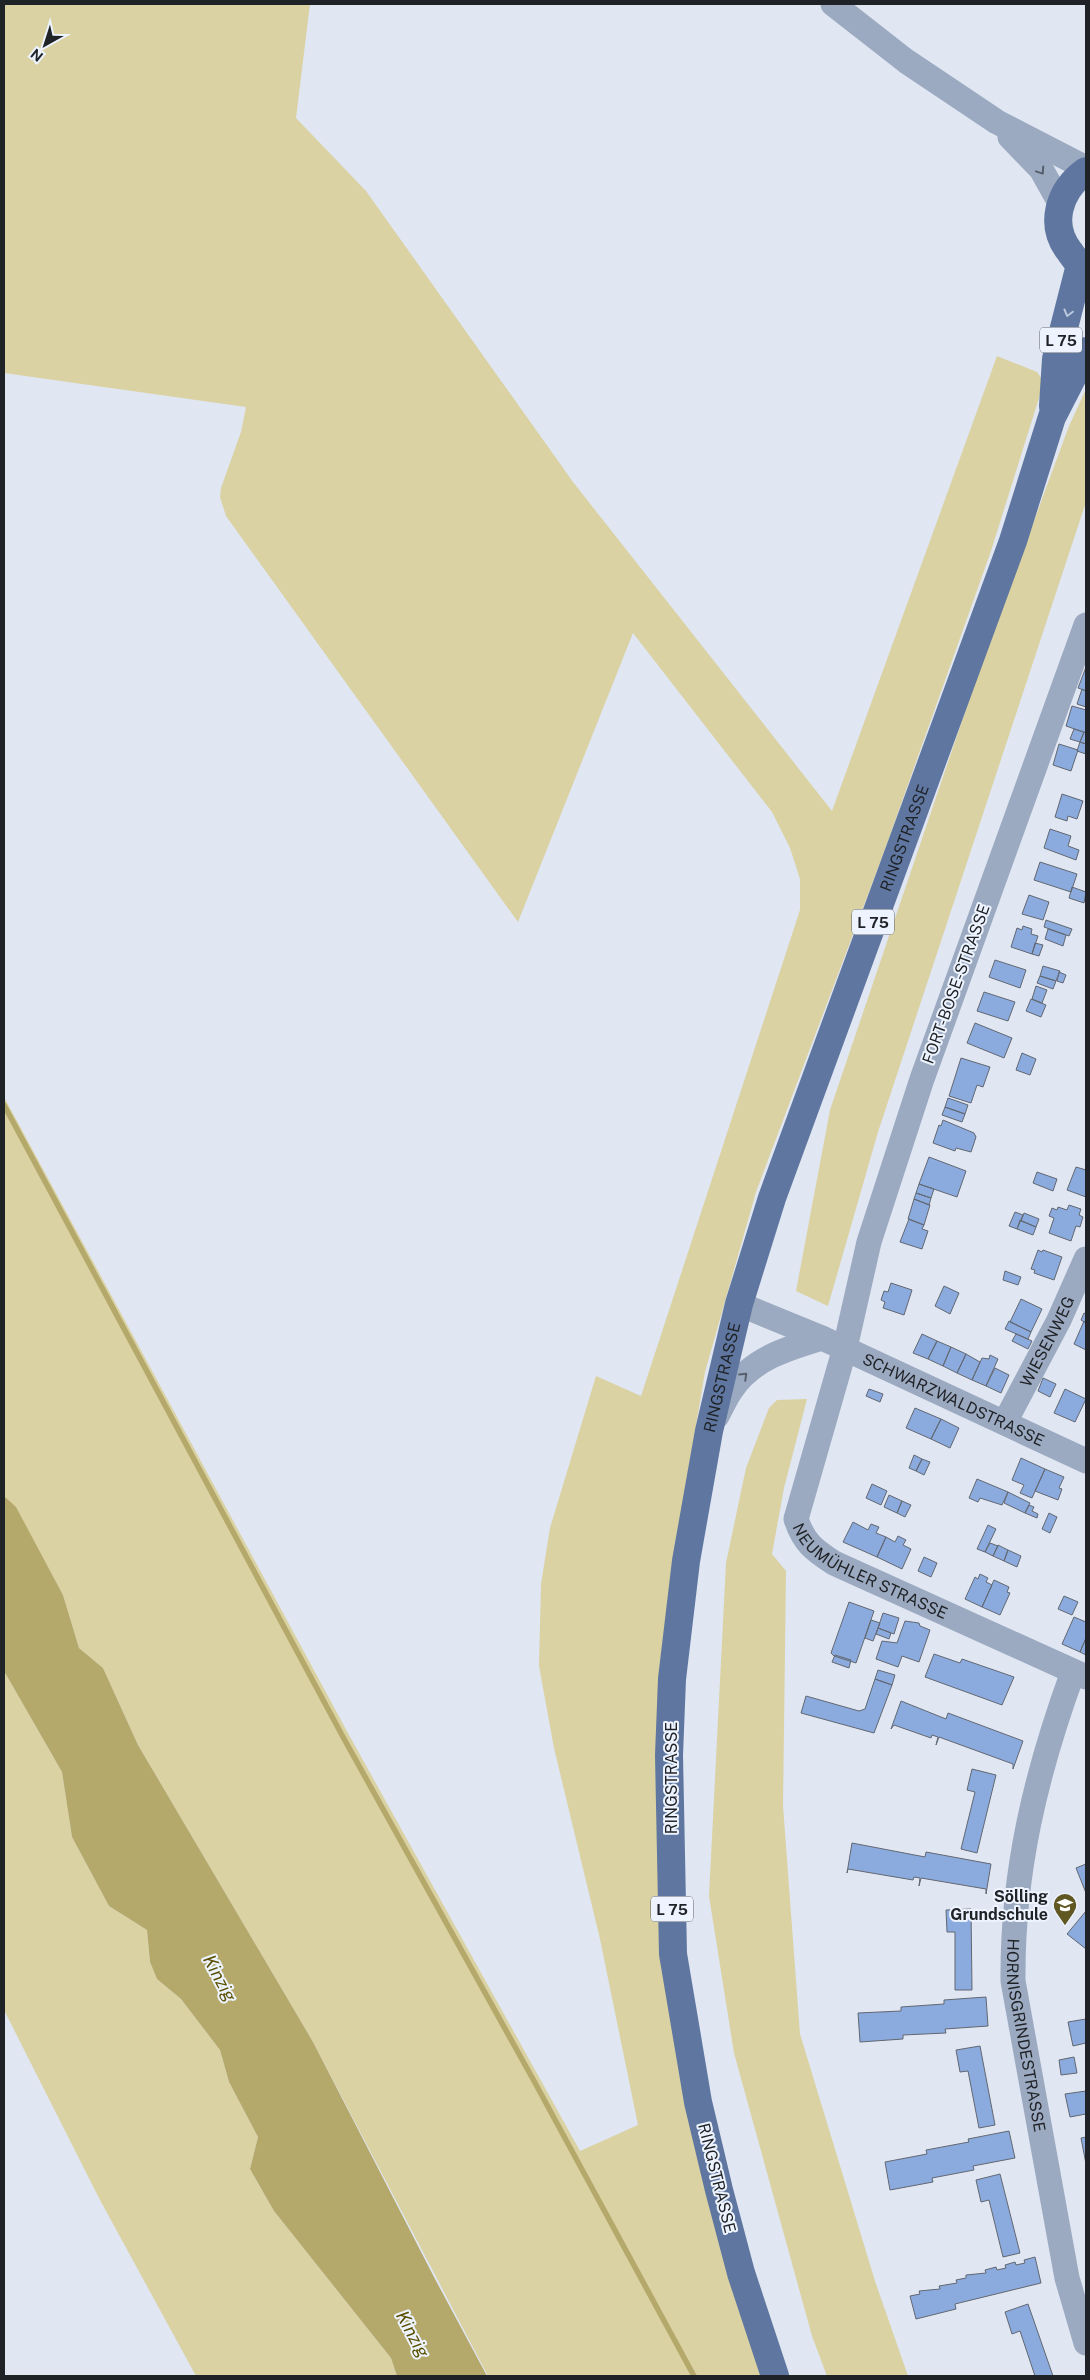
<svg xmlns="http://www.w3.org/2000/svg" width="1090" height="2380" viewBox="0 0 1090 2380" font-family="'Public Sans',sans-serif">
	<style>
		.green { fill: #dad2a2 }
		.water { fill: #b4a86b }
		.lines { fill: none; stroke-linecap: round; stroke-linejoin: round }
		.stream { stroke: #b4a86b; stroke-width: 5.5 }
		.building { fill: #8baadd; stroke: #626872 }
		.minor { stroke: #9caac1; stroke-width: 25 }
		.major { stroke: #5f77a0; stroke-width: 28 }
		.oneway { stroke: #575f6c }
		.oneway2 { stroke: #bbc8de }
		.labels { text-anchor: middle; dominant-baseline: central; stroke-width: 4; stroke-linejoin: round; paint-order: stroke }
		.shield { fill: #edf4ff; stroke: #5d6167; stroke-width: 1 }
		.shield-label { font-size: 15px; font-weight: bold; fill: #1f2226 }
		.street-label { font-size: 16px; fill: #1f2226; stroke: #edf4ff }
		.poi-label { font-size: 16px; font-weight: bold; fill: #1f2226; stroke: #edf4ff; text-anchor: end }
		.water-label { font-size: 18px; font-style: italic; fill: #5c5000; stroke: #edf4ff }
	</style>
	<rect width="100%" height="100%" fill="#e0e6f2"/>
	<path class="green" d="M 4,4 L 310,4 L 296,118 L 366,191 L 573,482 L 832,811 L 997,356 L 1037,372 L 1044,382 L 991,551 L 884,852 L 756,1192 L 705,1372 L 685,1490 L 663,1905 L 765,2376 L 488,2376 L 313,2042 L 138,1745 L 103,1668 L 79,1648 L 63,1595 L 16,1508 L 4,1496 L 4,1097 L 349,1735 L 580,2151 L 638,2125 L 600,1939 L 554,1748 L 539,1666 L 541,1584 L 550,1528 L 596,1376 L 641,1396 L 800,910 L 800,879 L 790,848 L 772,812 L 633,633 L 518,922 L 226,516 L 220,497 L 221,488 L 241,432 L 246,407 L 4,373 Z
		M 1086,389 L 1086,502 L 878,1132 L 828,1306 L 796,1291 L 830,1110 L 983,659 L 1069,426 Z
		M 807,1399 L 784,1488 L 772,1554 L 786,1571 L 783,1806 L 800,2034 L 875,2281 L 908,2376 L 827,2376 L 812,2336 L 734,2053 L 709,1896 L 726,1563 L 746,1468 L 769,1408 L 777,1400 Z
		M 4,1671 L 62,1772 L 72,1837 L 109,1906 L 147,1930 L 150,1962 L 157,1979 L 181,1999 L 220,2050 L 229,2082 L 258,2137 L 250,2169 L 274,2211 L 391,2358 L 397,2376 L 196,2376 L 100,2200 L 4,2010 Z"/>
	<path class="water" d="M 4,1496 L 16,1507 L 63,1595 L 79,1648 L 103,1668 L 138,1745 L 313,2042 L 435,2279 L 487,2376 L 397,2376 L 391,2358 L 274,2211 L 250,2169 L 258,2137 L 229,2082 L 220,2050 L 181,1999 L 157,1979 L 150,1962 L 147,1930 L 109,1906 L 72,1837 L 62,1772 L 4,1671 Z"/>
	<g class="lines">
		<path class="stream" d="M 4,1105 L 343,1737 L 534,2081 L 694,2376"/>
	</g>
	<path class="building" d="M 1086,667 L 1086,691 L 1078,688 Z
		M 1082,689 L 1086,691 L 1086,707 L 1077,704 Z
		M 1072,706 L 1086,710 L 1086,733 L 1066,726 Z
		M 1074,729 L 1084,732 L 1080,742 L 1070,739 Z
		M 1084,732 L 1086,733 L 1086,744 L 1080,742 Z
		M 1080,742 L 1086,744 L 1086,754 L 1077,751 Z
		M 1059,744 L 1078,750 L 1071,771 L 1053,765 Z
		M 1062,794 L 1083,801 L 1077,819 L 1068,816 L 1067,821 L 1055,817 Z
		M 1050,829 L 1071,836 L 1068,846 L 1079,850 L 1076,860 L 1044,848 Z
		M 1040,862 L 1077,874 L 1071,892 L 1034,880 Z
		M 1072,887 L 1086,892 L 1084,903 L 1069,898 Z
		M 1029,895 L 1049,902 L 1043,920 L 1022,914 Z
		M 1046,920 L 1072,929 L 1069,936 L 1044,927 Z
		M 1023,926 L 1032,929 L 1031,934 L 1038,936 L 1032,954 L 1011,947 L 1017,928 L 1022,930 Z
		M 1048,929 L 1066,935 L 1063,946 L 1045,939 Z
		M 1035,943 L 1043,945 L 1039,956 L 1032,954 Z
		M 995,960 L 1026,970 L 1020,988 L 989,977 Z
		M 1043,966 L 1060,971 L 1056,981 L 1040,976 Z
		M 1059,972 L 1066,975 L 1063,983 L 1057,981 Z
		M 1040,976 L 1056,981 L 1053,989 L 1037,983 Z
		M 1036,986 L 1047,990 L 1042,1003 L 1032,999 Z
		M 984,992 L 1015,1002 L 1008,1021 L 977,1011 Z
		M 1031,999 L 1046,1005 L 1041,1017 L 1026,1011 Z
		M 975,1023 L 1012,1038 L 1004,1058 L 967,1043 Z
		M 1022,1053 L 1036,1059 L 1030,1075 L 1016,1070 Z
		M 961,1058 L 990,1067 L 983,1087 L 977,1085 L 971,1103 L 949,1096 Z
		M 948,1098 L 968,1105 L 965,1114 L 945,1107 Z
		M 945,1107 L 965,1114 L 962,1122 L 942,1115 Z
		M 943,1120 L 974,1133 L 976,1137 L 971,1152 L 956,1148 L 955,1151 L 933,1143 L 939,1125 L 941,1126 Z
		M 929,1157 L 966,1171 L 957,1197 L 919,1184 Z
		M 1076,1167 L 1086,1170 L 1086,1197 L 1067,1190 Z
		M 1037,1172 L 1057,1179 L 1053,1191 L 1033,1183 Z
		M 919,1184 L 934,1189 L 931,1198 L 916,1193 Z
		M 916,1193 L 931,1198 L 929,1205 L 914,1199 Z
		M 914,1199 L 930,1205 L 924,1225 L 908,1219 Z
		M 1069,1205 L 1081,1209 L 1079,1215 L 1083,1217 L 1080,1227 L 1076,1226 L 1071,1241 L 1049,1233 L 1054,1218 L 1049,1216 L 1052,1208 L 1057,1210 L 1058,1207 L 1067,1210 Z
		M 1015,1212 L 1023,1215 L 1017,1229 L 1009,1226 Z
		M 1024,1213 L 1039,1219 L 1036,1227 L 1021,1221 Z
		M 909,1219 L 924,1225 L 922,1229 L 928,1231 L 922,1249 L 900,1242 Z
		M 1020,1220 L 1036,1227 L 1033,1235 L 1017,1229 Z
		M 1038,1250 L 1042,1252 L 1043,1250 L 1062,1257 L 1054,1280 L 1034,1273 L 1035,1270 L 1031,1269 Z
		M 1005,1271 L 1021,1277 L 1018,1285 L 1003,1280 Z
		M 891,1283 L 912,1290 L 904,1315 L 883,1308 L 885,1302 L 881,1300 L 884,1291 L 888,1292 Z
		M 944,1286 L 959,1293 L 950,1314 L 935,1306 Z
		M 1021,1299 L 1042,1309 L 1031,1332 L 1010,1322 Z
		M 1084,1313 L 1086,1314 L 1086,1323 L 1081,1320 Z
		M 1009,1321 L 1031,1332 L 1028,1339 L 1005,1329 Z
		M 1084,1321 L 1086,1323 L 1086,1350 L 1074,1344 Z
		M 922,1334 L 937,1341 L 928,1359 L 913,1353 Z
		M 1016,1334 L 1032,1341 L 1028,1349 L 1012,1341 Z
		M 937,1341 L 951,1347 L 943,1366 L 928,1359 Z
		M 951,1347 L 966,1354 L 957,1373 L 943,1366 Z
		M 966,1354 L 980,1362 L 972,1380 L 957,1373 Z
		M 990,1355 L 998,1359 L 986,1386 L 972,1380 L 982,1358 L 989,1359 Z
		M 995,1368 L 1009,1375 L 1001,1393 L 986,1386 Z
		M 1043,1378 L 1056,1384 L 1050,1397 L 1038,1391 Z
		M 869,1389 L 883,1394 L 880,1402 L 866,1396 Z
		M 1065,1389 L 1086,1399 L 1075,1422 L 1054,1413 Z
		M 915,1408 L 941,1419 L 931,1439 L 906,1428 Z
		M 941,1419 L 959,1428 L 950,1448 L 931,1439 Z
		M 914,1455 L 922,1459 L 916,1471 L 909,1468 Z
		M 1021,1458 L 1045,1469 L 1032,1498 L 1020,1493 L 1024,1485 L 1012,1480 Z
		M 922,1459 L 930,1462 L 924,1475 L 916,1471 Z
		M 1045,1469 L 1064,1477 L 1059,1488 L 1062,1489 L 1058,1500 L 1035,1491 Z
		M 977,1479 L 1008,1492 L 1002,1505 L 980,1498 L 978,1502 L 969,1498 Z
		M 872,1484 L 887,1491 L 881,1505 L 866,1498 Z
		M 1008,1492 L 1030,1503 L 1025,1513 L 1004,1503 Z
		M 889,1495 L 902,1501 L 897,1513 L 884,1507 Z
		M 902,1501 L 911,1505 L 905,1517 L 897,1513 Z
		M 1029,1505 L 1034,1507 L 1032,1511 L 1038,1514 L 1037,1518 L 1025,1513 Z
		M 1049,1513 L 1057,1517 L 1050,1533 L 1042,1529 Z
		M 853,1522 L 868,1530 L 871,1524 L 879,1527 L 876,1533 L 886,1537 L 877,1557 L 843,1542 Z
		M 988,1525 L 996,1529 L 985,1552 L 977,1549 Z
		M 898,1536 L 906,1540 L 903,1545 L 911,1549 L 902,1569 L 877,1557 L 886,1537 L 895,1542 Z
		M 990,1543 L 998,1546 L 993,1556 L 985,1552 Z
		M 998,1545 L 1008,1550 L 1004,1561 L 993,1556 Z
		M 1008,1550 L 1021,1556 L 1017,1567 L 1004,1561 Z
		M 924,1557 L 937,1563 L 931,1577 L 918,1571 Z
		M 980,1574 L 988,1578 L 986,1582 L 992,1585 L 982,1607 L 965,1599 L 975,1577 L 978,1579 Z
		M 994,1580 L 1009,1587 L 1007,1592 L 1010,1593 L 1000,1615 L 982,1607 Z
		M 1064,1596 L 1078,1602 L 1072,1615 L 1058,1609 Z
		M 849,1602 L 874,1611 L 856,1663 L 834,1656 L 831,1653 Z
		M 883,1613 L 899,1618 L 894,1634 L 878,1628 Z
		M 1074,1617 L 1086,1622 L 1086,1638 L 1080,1652 L 1062,1644 Z
		M 871,1620 L 880,1623 L 873,1641 L 865,1638 Z
		M 905,1621 L 919,1623 L 920,1626 L 930,1630 L 919,1662 L 902,1656 L 898,1667 L 876,1659 L 882,1641 L 897,1643 Z
		M 878,1628 L 891,1633 L 889,1639 L 876,1634 Z
		M 1086,1638 L 1086,1655 L 1080,1652 Z
		M 934,1654 L 960,1663 L 962,1659 L 1014,1677 L 1002,1705 L 925,1677 Z
		M 835,1655 L 851,1660 L 849,1668 L 832,1662 Z
		M 878,1670 L 895,1675 L 892,1685 L 875,1679 Z
		M 875,1679 L 892,1685 L 874,1733 L 801,1713 L 806,1696 L 859,1711 L 865,1709 Z
		M 901,1701 L 946,1719 L 948,1713 L 1023,1741 L 1013,1769 L 1013,1764 L 939,1737 L 936,1745 L 938,1737 L 932,1735 L 931,1738 L 894,1725 L 891,1729 Z
		M 972,1769 L 996,1775 L 977,1853 L 961,1849 L 975,1792 L 967,1790 Z
		M 852,1843 L 925,1857 L 926,1852 L 991,1864 L 986,1894 L 986,1889 L 921,1878 L 919,1886 L 920,1878 L 914,1877 L 913,1880 L 848,1869 L 847,1873 Z
		M 1086,1864 L 1086,1893 L 1076,1868 Z
		M 971,1909 L 972,1990 L 955,1990 L 955,1932 L 947,1932 L 946,1910 Z
		M 1086,1911 L 1086,1949 L 1067,1934 Z
		M 986,1997 L 988,2026 L 945,2029 L 946,2033 L 903,2035 L 903,2039 L 860,2042 L 858,2013 L 901,2011 L 901,2007 L 944,2004 L 944,2000 Z
		M 1086,2019 L 1086,2043 L 1073,2046 L 1068,2022 Z
		M 980,2046 L 995,2125 L 979,2128 L 968,2071 L 960,2072 L 956,2050 Z
		M 1074,2057 L 1077,2073 L 1061,2075 L 1059,2060 Z
		M 1086,2091 L 1086,2114 L 1070,2117 L 1065,2094 Z
		M 1009,2131 L 1015,2158 L 973,2166 L 974,2170 L 932,2178 L 933,2182 L 890,2190 L 885,2162 L 927,2154 L 926,2150 L 969,2142 L 968,2139 Z
		M 1086,2137 L 1086,2164 L 1081,2138 Z
		M 1000,2174 L 1020,2253 L 1003,2257 L 989,2200 L 981,2202 L 976,2180 Z
		M 1035,2257 L 1041,2283 L 955,2304 L 956,2309 L 916,2319 L 910,2296 L 920,2294 L 919,2291 L 940,2289 L 939,2286 L 957,2283 L 956,2280 L 966,2278 L 966,2275 L 986,2273 L 985,2270 L 996,2267 L 997,2270 L 1006,2268 L 1005,2265 L 1015,2262 L 1016,2265 L 1025,2263 L 1024,2260 Z
		M 1028,2304 L 1053,2376 L 1035,2376 L 1020,2331 L 1012,2334 L 1005,2312 Z"/>
	<g class="lines">
		<g class="minor">
			<path d="M 833,4 L 906,61 L 997,122 L 1086,168"/>
			<path d="M 1010,137 L 1041,169 L 1060,203"/>
			<path id="s1" d="M 1086,625 L 922,1079 L 869,1242 L 845,1348 L 796,1519 C 804,1543 814,1550 834,1563 L 1086,1677"/>
			<path id="s2" d="M 739,1304 L 822,1338 L 1086,1461"/>
			<path d="M 717,1416 C 722,1407 726,1397 732,1389 C 753,1358 789,1348 822,1338"/>
			<path id="s3" d="M 1005,1422 L 1059,1320 L 1086,1259"/>
			<path id="s4" d="M 1073,1672 C 1036,1773 1012,1872 1013,1981 L 1067,2278 L 1086,2343"/>
		</g>
		<g class="major">
			<path d="M 1086,171 C 1059,190 1048,225 1070,252 C 1075,259 1079,265 1086,269"/>
			<path d="M 1053,406 L 1056,359 L 1080,265"/>
			<path id="s5" d="M 775,2376 L 741,2273 L 719,2190 L 698,2102 L 673,1954 L 669,1755 L 672,1679 L 686,1561 L 709,1431 L 739,1304 L 772,1198 L 1013,541 L 1052,417 L 1086,351"/>
		</g>
	</g>
	<defs><path id="oneway-chevron" d="M-2-3.5L2.5 0L-2 3.5" fill="none" stroke-width="1.6" stroke-linecap="round" stroke-linejoin="round" transform="scale(1.25)"/></defs>
	<g class="oneway">
		<use href="#oneway-chevron" transform="translate(1041 171) rotate(56)"/>
		<use href="#oneway-chevron" transform="translate(744 1376) rotate(-44)"/>
	</g>
	<use class="oneway2" href="#oneway-chevron" transform="translate(1068 313) rotate(105)"/>
	<defs>
		<g id="school-pin" transform="scale(1.25)"><path d="M0 17L-7.5 6A9.5 9.5 0 1 1 7.5 6Z" fill="#605723" stroke="#edf4ff"/><path d="M0-5L7-2L0 1L-7-2ZM-4 1L0 2.5L4 1V4Q0 6-4 4Z" fill="#fff"/></g>
	</defs>
	<g fill-rule="evenodd">
		<use href="#school-pin" x="1065" y="1905"/>
	</g>
	<g class="labels">
		<g class="shield">
			<rect x="1040" y="327.5" width="42" height="25" rx="4"/>
			<rect x="852" y="909.5" width="42" height="25" rx="4"/>
			<rect x="651" y="1896.5" width="42" height="25" rx="4"/>
		</g>
		<g class="shield-label">
			<text x="1061" y="340">L 75</text>
			<text x="873" y="922">L 75</text>
			<text x="672" y="1909">L 75</text>
		</g>
		<g class="street-label">
			<text stroke="none"><textPath href="#s5" startOffset="1586">RINGSTRASSE</textPath></text>
			<text transform="translate(956 984) rotate(-70)">FORT-BOSE-STRASSE</text>
			<text stroke="none"><textPath href="#s3" startOffset="91">WIESENWEG</textPath></text>
			<text stroke="none"><textPath href="#s5" startOffset="1016">RINGSTRASSE</textPath></text>
			<text stroke="none"><textPath href="#s2" startOffset="235">SCHWARZWALDSTRASSE</textPath></text>
			<text stroke="none"><textPath href="#s1" startOffset="1035">NEUMÜHLER STRASSE</textPath></text>
			<text transform="translate(671 1778) rotate(-90)">RINGSTRASSE</text>
			<text stroke="none"><textPath href="#s4" startOffset="372">HORNISGRINDESTRASSE</textPath></text>
			<text transform="translate(717 2178) rotate(76)">RINGSTRASSE</text>
		</g>
		<g class="poi-label">
			<text x="1048" y="1896">Sölling<tspan x="1048" dy="18">Grundschule</tspan></text>
		</g>
		<g class="water-label">
			<text transform="translate(220 1978) rotate(62)">Kinzig</text>
			<text transform="translate(413 2334) rotate(62)">Kinzig</text>
		</g>
	</g>
	<rect width="1090" height="2380" fill="none" stroke="#1f2226" stroke-width="10"/>
	<g transform="translate(45 45) rotate(219)" stroke="#edf4ff" stroke-width="4" paint-order="stroke">
	<path d="M0-4L9 19L0 12L-9 19Z" fill="#1f2226"/>
	<text y="-8" font-size="14" font-weight="bold" text-anchor="middle" fill="#1f2226">N</text>
	</g>
</svg>
